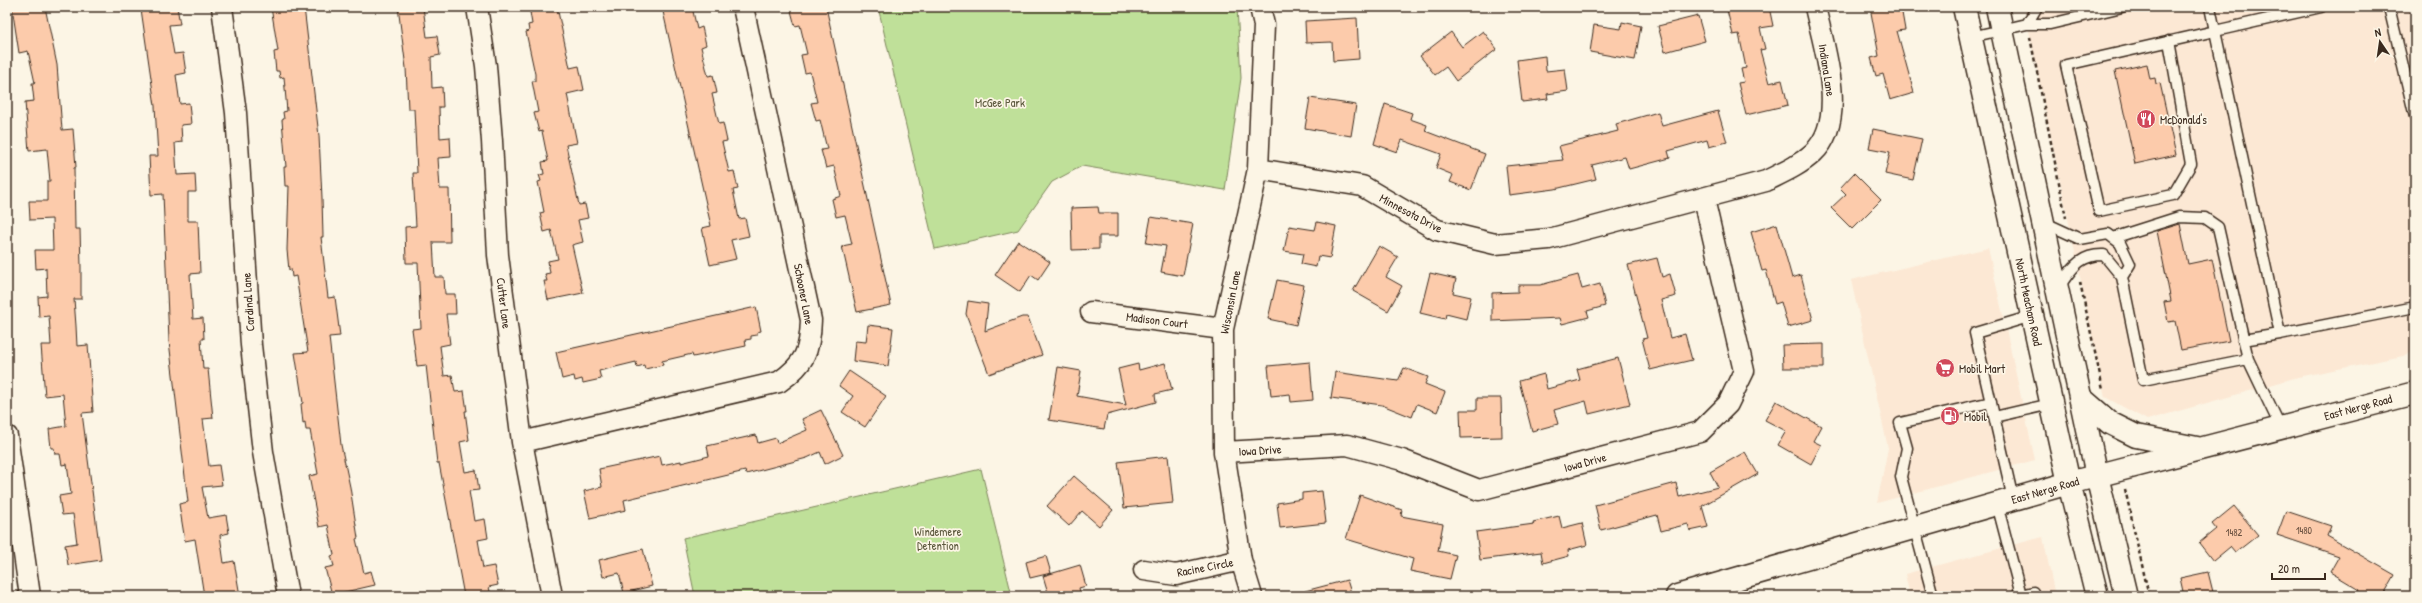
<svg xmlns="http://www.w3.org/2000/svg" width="2422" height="603" viewBox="0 0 2422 603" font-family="'Patrick Hand',sans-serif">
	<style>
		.built { fill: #fce8d4 }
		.green { fill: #bfe099; stroke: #7d855c }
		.building { fill: #fccbab; stroke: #3b2a1e }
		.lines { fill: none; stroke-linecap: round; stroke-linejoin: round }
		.lane-casing { stroke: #3b2a1e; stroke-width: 13 }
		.street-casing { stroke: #3b2a1e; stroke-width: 23 }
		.secondary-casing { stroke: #3b2a1e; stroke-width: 25 }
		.path { stroke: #3b2a1e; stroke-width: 2.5; stroke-dasharray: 4 3; stroke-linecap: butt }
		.lane { stroke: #fcf5e5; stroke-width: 10 }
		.street { stroke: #fcf5e5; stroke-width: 20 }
		.secondary { stroke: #fcf5e5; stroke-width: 22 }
		.labels { text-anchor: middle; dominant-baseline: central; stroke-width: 3.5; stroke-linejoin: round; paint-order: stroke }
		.number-label { font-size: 10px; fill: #6b5241 }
		.street-label { font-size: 12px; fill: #3b2a1e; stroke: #fcf5e5 }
		.park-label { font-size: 12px; fill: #5c583d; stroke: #fcf5e5 }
		.poi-label { font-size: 12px; fill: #3b2a1e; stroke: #fcf5e5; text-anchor: start }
	</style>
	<rect width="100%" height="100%" fill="#fcf5e5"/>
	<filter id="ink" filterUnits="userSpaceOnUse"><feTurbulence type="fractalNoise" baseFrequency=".025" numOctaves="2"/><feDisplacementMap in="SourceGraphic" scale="8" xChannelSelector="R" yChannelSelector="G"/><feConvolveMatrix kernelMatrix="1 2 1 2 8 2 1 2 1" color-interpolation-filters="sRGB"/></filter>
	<g filter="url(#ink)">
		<path class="built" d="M 2024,7 L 2415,7 L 2415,351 L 2403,356 L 2298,377 L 2147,420 L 2105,397 Z
			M 1988,248 L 2035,460 L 1877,503 L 1888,448 L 1851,280 Z
			M 2043,537 L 2055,596 L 1910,596 L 1905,574 Z"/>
		<path class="green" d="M 878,7 L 1237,7 L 1241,78 L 1225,190 L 1082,166 L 1052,182 L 1018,230 L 935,249 Z
			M 981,469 L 1012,596 L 695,596 L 683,538 Z"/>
		<path class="building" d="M 12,7 L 45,7 L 57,65 L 62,130 L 73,129 L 76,167 L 74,168 L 75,229 L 80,229 L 81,267 L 81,299 L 74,299 L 76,326 L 77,346 L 88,345 L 93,412 L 82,413 L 101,560 L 68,565 L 65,545 L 77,543 L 73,514 L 62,515 L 59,496 L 71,494 L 67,464 L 62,465 L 60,454 L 55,454 L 54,448 L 51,448 L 49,429 L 66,426 L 63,394 L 45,396 L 41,345 L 51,345 L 49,316 L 39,317 L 38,297 L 47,296 L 46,268 L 36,269 L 35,250 L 53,250 L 52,219 L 30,220 L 29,201 L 47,201 L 47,181 L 50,181 L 47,149 L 29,151 L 25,102 L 34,101 L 32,83 L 35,83 L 28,51 L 19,53 Z
			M 153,7 L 177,7 L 180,24 L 169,25 L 174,54 L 183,53 L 186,73 L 176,75 L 180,104 L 189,103 L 191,124 L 181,125 L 182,142 L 175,143 L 177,175 L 195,174 L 196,192 L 188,192 L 188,221 L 198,221 L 200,273 L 190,274 L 193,319 L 203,318 L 204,339 L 201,339 L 203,369 L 208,369 L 213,418 L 203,419 L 209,466 L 219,465 L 222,485 L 202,487 L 208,518 L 226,515 L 229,533 L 220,535 L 224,563 L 234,561 L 240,596 L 204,596 L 195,539 L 185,541 L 179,504 L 188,502 L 169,341 L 163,194 L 151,195 L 149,156 L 158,156 L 155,106 L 141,9 Z
			M 271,7 L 304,7 L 319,136 L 322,198 L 323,237 L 321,237 L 328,298 L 335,297 L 340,336 L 329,337 L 341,445 L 350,487 L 358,538 L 356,539 L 364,573 L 371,571 L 375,585 L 332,595 L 325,568 L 334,566 L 331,556 L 334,555 L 328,525 L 319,527 L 315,507 L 309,476 L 318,474 L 310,430 L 306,430 L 305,422 L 303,423 L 301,404 L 303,403 L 295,353 L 308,352 L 296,276 L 292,277 L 291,269 L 289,270 L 287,250 L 289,186 L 285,186 L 284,167 L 286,167 L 282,120 L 284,119 L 283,112 L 287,111 L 284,77 L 280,78 L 279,71 L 276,71 L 274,52 L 278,51 Z
			M 398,7 L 423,7 L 427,37 L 437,36 L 440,55 L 431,57 L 432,88 L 442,87 L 443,107 L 439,107 L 440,138 L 450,137 L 451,157 L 438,158 L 440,189 L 449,189 L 450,242 L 433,242 L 435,277 L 444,277 L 445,294 L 455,294 L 456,314 L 446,314 L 450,344 L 440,346 L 444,376 L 452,375 L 455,392 L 464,391 L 467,411 L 465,411 L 469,440 L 460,442 L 465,472 L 476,470 L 479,490 L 469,491 L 474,521 L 485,519 L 488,538 L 478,540 L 483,568 L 494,566 L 498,585 L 489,587 L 491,596 L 464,596 L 439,463 L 437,463 L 426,365 L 417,366 L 412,329 L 421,328 L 418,263 L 406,263 L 405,227 L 416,226 L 413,173 L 417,173 L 414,109 L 408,109 L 406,68 Z
			M 557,7 L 570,68 L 579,66 L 584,90 L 567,94 L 577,143 L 566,145 L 579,205 L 585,204 L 588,218 L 578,220 L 583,242 L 572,245 L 583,293 L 548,300 L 544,281 L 547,281 L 545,274 L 550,273 L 548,261 L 558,259 L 551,230 L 544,232 L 540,213 L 544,212 L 538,182 L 541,181 L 539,175 L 544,174 L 542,162 L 548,161 L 542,131 L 539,132 L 534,113 L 538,112 L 532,81 L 535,81 L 535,74 L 526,32 L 529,31 L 528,25 L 532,24 L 530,12 Z
			M 662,7 L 692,7 L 697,29 L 702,27 L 706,45 L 701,47 L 708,76 L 713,75 L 717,93 L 712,94 L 719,124 L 723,123 L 727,141 L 722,142 L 729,172 L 734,171 L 738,189 L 733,190 L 739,219 L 745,218 L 749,236 L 731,240 L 736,259 L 710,265 L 702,228 L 711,226 Z
			M 790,7 L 826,7 L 891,305 L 857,312 L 842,246 L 852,244 L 845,215 L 836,217 L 832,199 L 841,196 L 834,166 L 826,168 L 821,150 L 827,149 L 820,120 L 816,121 L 811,103 L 817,102 L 810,72 L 805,73 L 801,55 L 807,54 L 800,25 L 795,26 Z
			M 1741,7 L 1769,7 L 1773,26 L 1760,28 L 1765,49 L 1760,50 L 1769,83 L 1782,80 L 1788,105 L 1746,115 L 1738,83 L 1744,82 L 1741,69 L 1746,68 L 1739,34 L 1733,35 L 1727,10 Z
			M 1870,7 L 1901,7 L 1905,30 L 1897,31 L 1914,93 L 1890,100 L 1883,74 L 1876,76 L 1871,58 L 1879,56 Z
			M 1698,16 L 1705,41 L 1665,52 L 1658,26 Z
			M 1357,18 L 1359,59 L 1333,61 L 1332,42 L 1306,43 L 1305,21 Z
			M 1622,22 L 1641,26 L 1635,60 L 1590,52 L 1594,25 L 1621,29 Z
			M 1483,31 L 1497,49 L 1456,81 L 1446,67 L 1435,75 L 1420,56 L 1451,32 L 1462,47 Z
			M 1545,56 L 1546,71 L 1565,69 L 1568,91 L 1547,94 L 1548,99 L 1522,102 L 1517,60 Z
			M 2147,64 L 2150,79 L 2155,78 L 2156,84 L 2160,83 L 2176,155 L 2135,164 L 2115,71 Z
			M 1310,98 L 1356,105 L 1351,136 L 1305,128 Z
			M 1385,104 L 1412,113 L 1410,119 L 1427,125 L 1425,131 L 1485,154 L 1471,190 L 1450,182 L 1453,175 L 1436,168 L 1441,154 L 1402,140 L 1397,152 L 1374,144 Z
			M 1718,111 L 1727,142 L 1709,147 L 1707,140 L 1668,151 L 1670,158 L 1629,169 L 1625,157 L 1592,165 L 1596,179 L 1555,189 L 1509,195 L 1506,166 L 1563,160 L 1559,146 L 1618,131 L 1616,124 L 1658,112 L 1662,126 Z
			M 1873,129 L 1922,139 L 1913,180 L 1885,174 L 1890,152 L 1869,148 Z
			M 1854,173 L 1881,200 L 1852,229 L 1831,208 L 1846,194 L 1840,188 Z
			M 1098,207 L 1099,213 L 1118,213 L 1118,236 L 1099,236 L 1099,249 L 1072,250 L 1071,208 Z
			M 1151,217 L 1193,224 L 1183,276 L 1161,272 L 1166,246 L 1146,243 Z
			M 1317,222 L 1336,226 L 1330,258 L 1318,256 L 1316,267 L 1301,264 L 1303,254 L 1284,251 L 1289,226 L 1315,230 Z
			M 1777,224 L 1792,278 L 1801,275 L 1813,320 L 1788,327 L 1781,302 L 1775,304 L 1766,270 L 1762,271 L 1751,232 Z
			M 2180,224 L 2188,264 L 2212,259 L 2229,341 L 2181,350 L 2175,321 L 2168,322 L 2164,302 L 2171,301 L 2157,231 Z
			M 1018,241 L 1050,262 L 1038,280 L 1031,275 L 1020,292 L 995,275 Z
			M 1379,246 L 1398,257 L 1386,277 L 1402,286 L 1388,311 L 1353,291 Z
			M 1657,258 L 1662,277 L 1670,274 L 1676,296 L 1661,300 L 1670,338 L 1685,334 L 1692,360 L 1650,370 L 1642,339 L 1647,338 L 1628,265 Z
			M 1430,273 L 1456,279 L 1453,293 L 1471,297 L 1466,319 L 1446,314 L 1445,319 L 1420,313 Z
			M 1578,275 L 1582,289 L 1600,284 L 1605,306 L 1587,311 L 1589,317 L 1562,324 L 1560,318 L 1492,321 L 1492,293 L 1518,292 L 1518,285 L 1540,285 Z
			M 1277,280 L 1304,285 L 1296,325 L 1268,319 Z
			M 968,301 L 988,304 L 985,331 L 1022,317 L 1028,317 L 1042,355 L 989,374 L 966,314 Z
			M 756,307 L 761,331 L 757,332 L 757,335 L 751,336 L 751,339 L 745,340 L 746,346 L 693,357 L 692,354 L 662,361 L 663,365 L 645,369 L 644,365 L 637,367 L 636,362 L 599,371 L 601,379 L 583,383 L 582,379 L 575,381 L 574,376 L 562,379 L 556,352 Z
			M 868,325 L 893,328 L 888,366 L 853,361 L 855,341 L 866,342 Z
			M 1824,344 L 1824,368 L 1783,368 L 1782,345 Z
			M 1618,358 L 1630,404 L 1589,414 L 1586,401 L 1554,410 L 1558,424 L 1532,431 L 1519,381 L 1544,374 L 1547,389 L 1580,380 L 1577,369 Z
			M 1310,362 L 1313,400 L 1291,402 L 1290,394 L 1271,396 L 1268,366 Z
			M 1165,363 L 1172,390 L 1155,394 L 1156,402 L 1107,415 L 1104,429 L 1049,420 L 1058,367 L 1081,371 L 1077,396 L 1126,405 L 1118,369 L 1138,364 L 1139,370 Z
			M 1404,368 L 1428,377 L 1425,384 L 1445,392 L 1437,412 L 1417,404 L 1412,417 L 1382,405 L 1331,398 L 1335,372 L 1398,381 Z
			M 849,371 L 886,396 L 865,427 L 842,412 L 853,396 L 839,386 Z
			M 1477,398 L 1501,398 L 1502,437 L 1461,438 L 1460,410 L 1477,410 Z
			M 1776,401 L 1821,426 L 1813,441 L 1821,445 L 1811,464 L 1778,445 L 1786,431 L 1765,420 Z
			M 821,410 L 843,455 L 825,464 L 820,452 L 807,458 L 746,474 L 745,471 L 624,500 L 626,510 L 590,518 L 584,491 L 602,487 L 599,469 L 660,456 L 662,465 L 681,461 L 681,463 L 709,456 L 707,446 L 756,435 L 758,443 L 776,438 L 777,443 L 807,430 L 802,419 Z
			M 1745,452 L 1758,474 L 1702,506 L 1708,527 L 1690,531 L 1688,524 L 1661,531 L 1657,515 L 1601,530 L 1595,505 L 1676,483 L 1679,497 L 1718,487 L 1710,472 Z
			M 1168,456 L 1173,503 L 1124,508 L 1118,462 Z
			M 1074,476 L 1113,510 L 1099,526 L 1082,511 L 1069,526 L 1047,506 Z
			M 1322,491 L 1326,523 L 1280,528 L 1277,503 L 1302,499 L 1302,493 Z
			M 1360,495 L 1402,510 L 1401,516 L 1443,524 L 1438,551 L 1456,555 L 1450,579 L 1410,571 L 1413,559 L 1346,539 Z
			M 2234,506 L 2258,535 L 2235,553 L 2230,547 L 2213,561 L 2199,543 L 2216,529 L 2212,524 Z
			M 2286,511 L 2331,526 L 2327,536 L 2395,575 L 2383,596 L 2357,596 L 2360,590 L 2330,572 L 2339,556 L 2277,535 Z
			M 1559,516 L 1562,528 L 1582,523 L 1587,545 L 1568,550 L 1569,556 L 1543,563 L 1541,552 L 1480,560 L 1476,532 L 1534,524 L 1533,522 Z
			M 643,549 L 652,586 L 624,593 L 619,573 L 603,577 L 599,560 Z
			M 1046,556 L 1051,573 L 1030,578 L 1026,562 Z
			M 1080,565 L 1086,586 L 1079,588 L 1081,596 L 1049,596 L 1043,576 Z
			M 2208,572 L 2214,596 L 2184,596 L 2180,578 Z
			M 1347,580 L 1352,596 L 1306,596 L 1305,591 Z"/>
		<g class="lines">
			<g class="lane-casing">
				<path id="lane" d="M 2389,7 L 2415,117
					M 2027,24 L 2037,7
					M 1971,37 L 2027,24 L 2050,24 L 2122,7
					M 2169,41 L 2191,164 L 2173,195 L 2099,211 L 2066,65 L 2215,31 L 2210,7
					M 2043,222 L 2080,239 L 2108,234 L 2120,243 L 2130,264 L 2122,277
					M 2058,288 C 2072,269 2079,254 2104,255 L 2122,277 L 2143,380 L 2248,359 L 2218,227 L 2205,218 L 2179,217 L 2113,238
					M 2280,334 L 2415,307
					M 2243,340 L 2280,334 L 2215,31 L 2321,7
					M 2248,359 L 2281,428
					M 1994,417 L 2051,404
					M 2013,499 L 1975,333 L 2032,316
					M 1997,504 L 2021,595
					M 1933,596 L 1901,477 L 1907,448 L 1900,423 L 1991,402
					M 2016,596 L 2033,592 L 2034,596"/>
			</g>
			<g class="street-casing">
				<path id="street" d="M 222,7 L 236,113 L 251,345 L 263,452 L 288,596
					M 477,7 L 486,66 L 492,141 L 498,255 L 522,442 L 552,596
					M 1258,169 L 1362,186 L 1437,230 L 1495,244 L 1549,239 L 1766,181 C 1782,173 1799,166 1813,153 C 1849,120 1824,48 1815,7
					M 1091,312 L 1223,329
					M 7,436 L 30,596
					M 522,442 L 779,382 C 805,364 810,351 811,320 L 743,7
					M 1224,452 L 1347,445 L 1402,460 L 1479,490 L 1700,432 L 1728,404 L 1744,371 L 1704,199
					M 1144,570 L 1176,575 L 1241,560
					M 1252,596 L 1241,560 L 1224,452 L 1223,329 L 1258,169 L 1264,25 L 1260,7"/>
			</g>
			<g class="secondary-casing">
				<path id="secondary" d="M 1964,7 L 2069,483 L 2097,596
					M 1997,7 L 2097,476 L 2126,596
					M 2080,397 L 2110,423 L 2136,436 L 2197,448
					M 1677,596 L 2069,483 L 2415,393"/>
			</g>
			<path class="path" d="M 2030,37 L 2066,218
				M 2080,282 L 2103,390
				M 2125,489 L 2149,596"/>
			<use href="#lane" class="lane"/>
			<use href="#street" class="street"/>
			<use href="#secondary" class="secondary"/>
		</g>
	</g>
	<defs>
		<g id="restaurant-disc" transform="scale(1)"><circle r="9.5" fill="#d1495b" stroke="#fcf5e5"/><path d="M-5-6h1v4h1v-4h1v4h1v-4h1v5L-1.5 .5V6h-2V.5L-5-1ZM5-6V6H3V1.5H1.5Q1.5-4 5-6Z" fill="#fff"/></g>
		<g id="supermarket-disc" transform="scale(1)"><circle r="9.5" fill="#d1495b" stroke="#fcf5e5"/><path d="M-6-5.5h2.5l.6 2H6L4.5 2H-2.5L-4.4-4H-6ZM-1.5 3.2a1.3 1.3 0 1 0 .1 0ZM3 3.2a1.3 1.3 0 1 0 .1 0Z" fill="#fff"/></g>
		<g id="fuel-disc" transform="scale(1)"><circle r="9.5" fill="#d1495b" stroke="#fcf5e5"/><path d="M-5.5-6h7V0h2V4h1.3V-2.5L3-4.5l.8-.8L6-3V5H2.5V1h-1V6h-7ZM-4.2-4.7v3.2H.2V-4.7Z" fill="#fff"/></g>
	</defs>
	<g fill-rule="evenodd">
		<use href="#restaurant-disc" x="2146" y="119"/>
		<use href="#supermarket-disc" x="1945" y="368"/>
		<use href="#fuel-disc" x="1950" y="416"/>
	</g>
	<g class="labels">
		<g class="number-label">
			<text x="2304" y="530">1480</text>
			<text x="2234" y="532">1482</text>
		</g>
		<g class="street-label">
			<text transform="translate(1827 70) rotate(81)">Indiana Lane</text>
			<text transform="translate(1411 213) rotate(28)">Minnesota Drive</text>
			<text transform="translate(804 294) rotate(79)">Schooner Lane</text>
			<text transform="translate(248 302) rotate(-94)">Cardinal Lane</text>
			<text transform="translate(1230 302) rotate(-79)">Wisconsin Lane</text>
			<text transform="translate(2029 302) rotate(78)">North Meacham Road</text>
			<text transform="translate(504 303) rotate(83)">Cutter Lane</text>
			<text transform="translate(1157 320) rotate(7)">Madison Court</text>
			<text transform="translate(2358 407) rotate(-15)">East Nerge Road</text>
			<text transform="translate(1260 450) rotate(-3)">Iowa Drive</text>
			<text transform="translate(1585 462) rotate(-15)">Iowa Drive</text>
			<text transform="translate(2045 490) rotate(-16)">East Nerge Road</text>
			<text transform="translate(1205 567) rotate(-11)">Racine Circle</text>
		</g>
		<g class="park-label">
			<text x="1000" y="102">McGee Park</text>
			<text x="938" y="531">Windemere<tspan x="938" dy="14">Detention</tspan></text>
		</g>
		<g class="poi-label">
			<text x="2160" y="119">McDonald's</text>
			<text x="1959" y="368">Mobil Mart</text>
			<text x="1964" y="416">Mobil</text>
		</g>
	</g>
	<rect width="2422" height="603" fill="none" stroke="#fcf5e5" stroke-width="24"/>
	<rect x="12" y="12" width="2398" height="579" fill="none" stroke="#3b2a1e" stroke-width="1.5" filter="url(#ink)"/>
	<g transform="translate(2380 42) rotate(347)" stroke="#fcf5e5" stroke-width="3" paint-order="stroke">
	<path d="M0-3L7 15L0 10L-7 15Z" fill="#3b2a1e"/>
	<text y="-6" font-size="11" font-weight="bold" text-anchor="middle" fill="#3b2a1e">N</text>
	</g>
	<path d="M2272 573v6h53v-6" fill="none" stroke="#3b2a1e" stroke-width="2"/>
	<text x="2278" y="573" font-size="12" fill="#3b2a1e" stroke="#fcf5e5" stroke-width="3" paint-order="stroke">20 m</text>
</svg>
